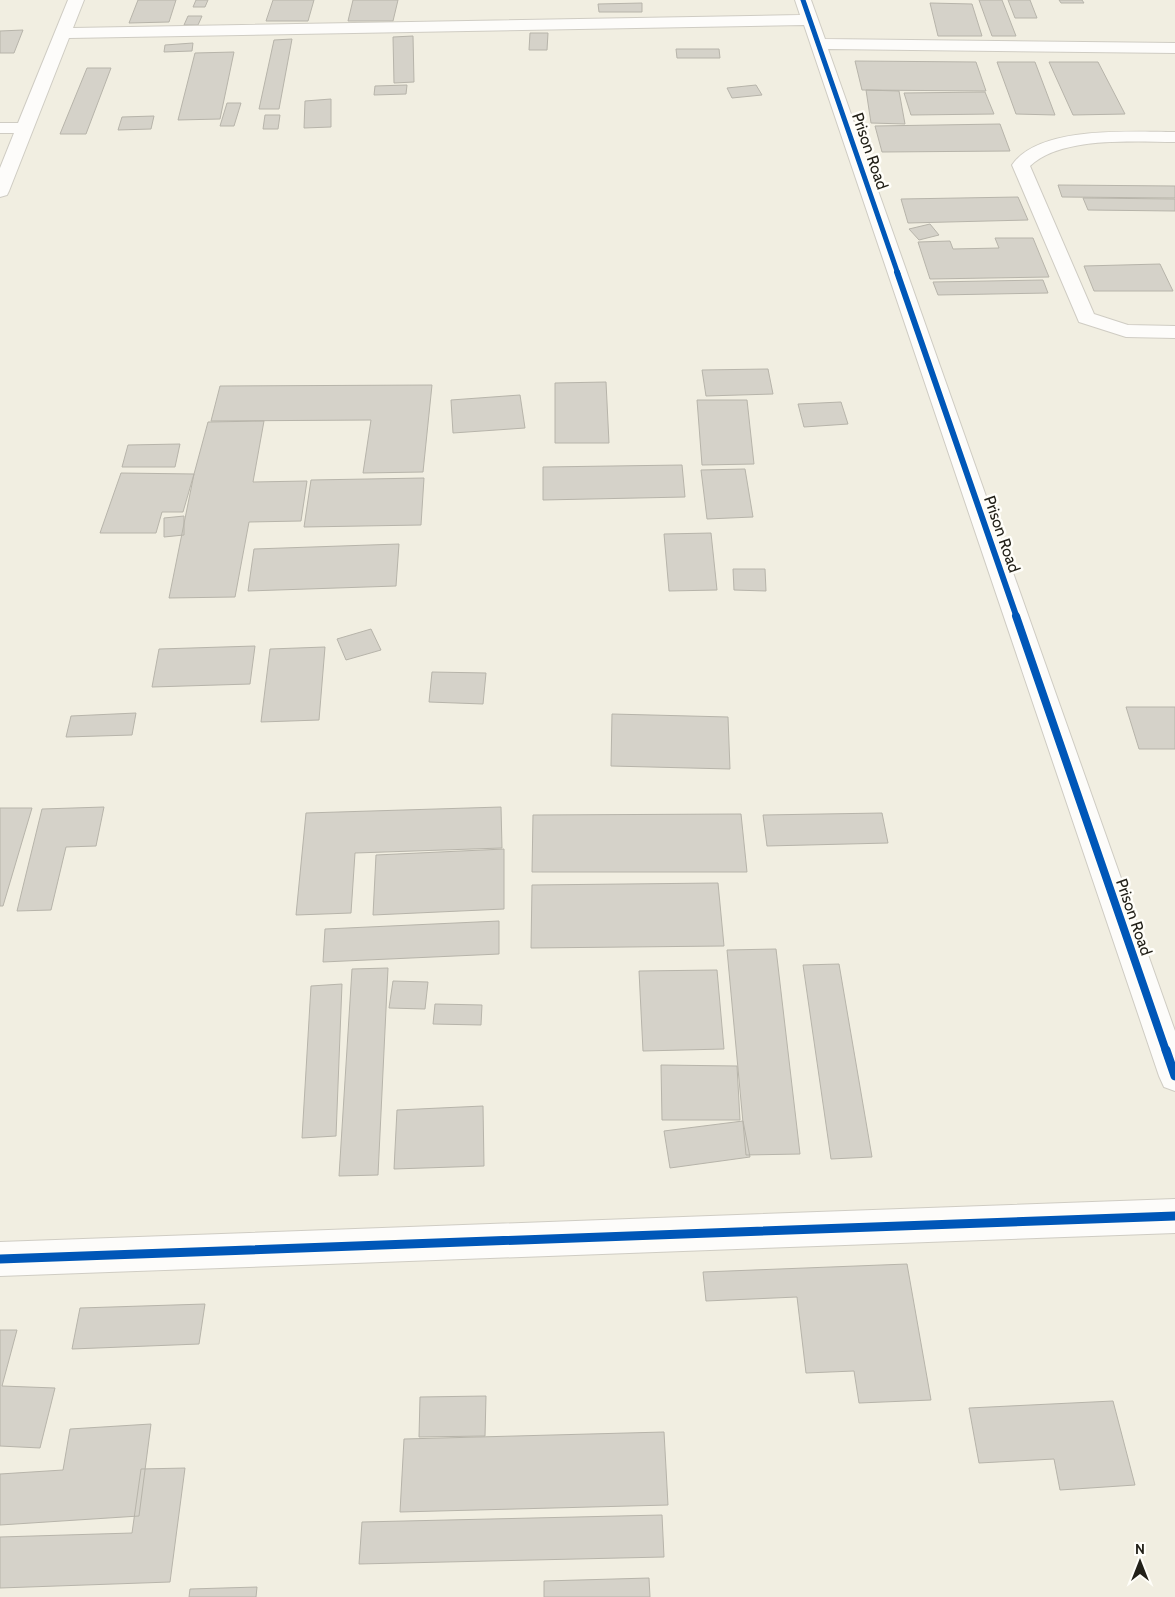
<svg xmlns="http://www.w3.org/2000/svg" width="1175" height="1597" viewBox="0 0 1175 1597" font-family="Cabin,sans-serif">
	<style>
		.building { fill: #d5d2c9; stroke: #b7b4aa }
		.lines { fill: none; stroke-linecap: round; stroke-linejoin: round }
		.street-casing { stroke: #cfccc3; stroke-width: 2 }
		.street { fill: #fdfcfa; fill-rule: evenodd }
		.cycleway-far3-casing { stroke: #fffef9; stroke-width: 7 }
		.cycleway-far2-casing { stroke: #fffef9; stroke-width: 9 }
		.cycleway-far1-casing { stroke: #fffef9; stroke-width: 11 }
		.cycleway-casing { stroke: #fffef9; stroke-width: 12 }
		.cycleway-far3 { stroke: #0057b8; stroke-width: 5 }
		.cycleway-far2 { stroke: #0057b8; stroke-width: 6 }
		.cycleway-far1 { stroke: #0057b8; stroke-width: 8 }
		.cycleway { stroke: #0057b8; stroke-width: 9 }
		.labels { text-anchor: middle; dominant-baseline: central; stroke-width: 5; stroke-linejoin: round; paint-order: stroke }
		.street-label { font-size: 16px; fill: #222018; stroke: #fffef9 }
	</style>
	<rect width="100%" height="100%" fill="#f1eee1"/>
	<path class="building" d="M 138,0 L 176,0 L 169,22 L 129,23 Z
		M 196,0 L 208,0 L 205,7 L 193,7 Z
		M 273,0 L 314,0 L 308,21 L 266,21 Z
		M 353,0 L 398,0 L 393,21 L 348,21 Z
		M 979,0 L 1002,0 L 1016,36 L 992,36 Z
		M 1008,0 L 1030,0 L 1037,18 L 1015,18 Z
		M 1059,0 L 1082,0 L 1084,3 L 1061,3 Z
		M 642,3 L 642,12 L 599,12 L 598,4 Z
		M 930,3 L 972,4 L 982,36 L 938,36 Z
		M 188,16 L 202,16 L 198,25 L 184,25 Z
		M 23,30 L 14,53 L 0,53 L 0,31 Z
		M 530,33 L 548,33 L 547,50 L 529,50 Z
		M 413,36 L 414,82 L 394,83 L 393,37 Z
		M 292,39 L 279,109 L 259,109 L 274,40 Z
		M 193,43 L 192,51 L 164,52 L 165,45 Z
		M 676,49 L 719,49 L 720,58 L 677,58 Z
		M 234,52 L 220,119 L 178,120 L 195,53 Z
		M 855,61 L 976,62 L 986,91 L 862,90 Z
		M 997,62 L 1035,62 L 1055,115 L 1016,114 Z
		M 1049,62 L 1098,62 L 1125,114 L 1073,115 Z
		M 87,68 L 111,68 L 86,134 L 60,134 Z
		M 407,85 L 406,94 L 374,95 L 375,86 Z
		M 756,85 L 762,95 L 732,98 L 727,88 Z
		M 866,90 L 899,91 L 905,124 L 871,123 Z
		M 985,92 L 994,114 L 911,115 L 904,93 Z
		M 331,99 L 331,127 L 304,128 L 305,101 Z
		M 227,103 L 241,103 L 234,126 L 220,126 Z
		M 265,115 L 280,115 L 278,129 L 263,129 Z
		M 154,116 L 151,129 L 118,130 L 122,117 Z
		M 1000,124 L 1010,151 L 882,152 L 875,126 Z
		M 1058,185 L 1175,186 L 1175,198 L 1062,197 Z
		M 1018,197 L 1028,220 L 908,223 L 901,199 Z
		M 1083,198 L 1175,199 L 1175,211 L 1088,210 Z
		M 930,224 L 939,235 L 919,240 L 909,229 Z
		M 995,238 L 1033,238 L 1049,277 L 930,279 L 918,242 L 950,241 L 953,249 L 999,248 Z
		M 1160,264 L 1173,291 L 1094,291 L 1084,266 Z
		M 1043,280 L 1048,293 L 938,295 L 933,282 Z
		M 768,369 L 773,394 L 706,396 L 702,370 Z
		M 606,382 L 609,443 L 555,443 L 555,383 Z
		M 432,385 L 423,472 L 363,473 L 371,420 L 211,421 L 220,386 Z
		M 520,395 L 525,428 L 453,433 L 451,400 Z
		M 697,400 L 747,400 L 754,464 L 702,465 Z
		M 841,402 L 848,424 L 804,427 L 798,404 Z
		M 264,421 L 253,482 L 307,481 L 301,521 L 249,522 L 235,597 L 169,598 L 194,474 L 208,422 Z
		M 180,444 L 175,467 L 122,467 L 128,445 Z
		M 682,465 L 685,497 L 543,500 L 543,467 Z
		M 745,469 L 753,517 L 707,519 L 701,470 Z
		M 121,473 L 194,474 L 183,512 L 162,512 L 156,533 L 100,533 Z
		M 424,478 L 421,525 L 304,527 L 311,480 Z
		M 184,516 L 184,535 L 164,537 L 164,518 Z
		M 711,533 L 717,590 L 669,591 L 664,534 Z
		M 399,544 L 396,586 L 248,591 L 254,549 Z
		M 733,569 L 765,569 L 766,591 L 734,590 Z
		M 371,629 L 381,650 L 346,660 L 337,639 Z
		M 255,646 L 250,684 L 152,687 L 159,649 Z
		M 325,647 L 319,720 L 261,722 L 270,649 Z
		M 432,672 L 486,673 L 483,704 L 429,702 Z
		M 1126,707 L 1175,707 L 1175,749 L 1139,749 Z
		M 136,713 L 132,735 L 66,737 L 71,716 Z
		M 612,714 L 728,717 L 730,769 L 611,766 Z
		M 104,807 L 96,846 L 66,847 L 51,910 L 17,911 L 42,809 Z
		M 501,807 L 502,848 L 355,853 L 351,913 L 296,915 L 306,813 Z
		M 0,808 L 32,808 L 3,906 L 0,906 Z
		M 882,813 L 888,843 L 767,846 L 763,815 Z
		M 741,814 L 747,872 L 532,872 L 533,815 Z
		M 504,849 L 504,909 L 373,915 L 376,855 Z
		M 718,883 L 724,946 L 531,948 L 532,885 Z
		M 499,921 L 499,954 L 323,962 L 325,929 Z
		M 776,949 L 800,1154 L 746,1155 L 727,950 Z
		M 839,964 L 872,1157 L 831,1159 L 803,965 Z
		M 388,968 L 378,1175 L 339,1176 L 352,969 Z
		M 717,970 L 724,1049 L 643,1051 L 639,971 Z
		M 393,981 L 428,982 L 425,1009 L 389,1008 Z
		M 342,984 L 336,1136 L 302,1138 L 311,986 Z
		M 435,1004 L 482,1005 L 481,1025 L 433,1024 Z
		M 661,1065 L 737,1066 L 740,1120 L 662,1120 Z
		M 483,1106 L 484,1166 L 394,1169 L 397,1110 Z
		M 743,1121 L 750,1157 L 670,1168 L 664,1131 Z
		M 907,1264 L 931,1400 L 859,1403 L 854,1371 L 806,1373 L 797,1297 L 706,1301 L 703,1272 Z
		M 205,1304 L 199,1344 L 72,1349 L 80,1308 Z
		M 0,1330 L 17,1330 L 2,1386 L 55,1388 L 40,1448 L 0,1446 Z
		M 486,1396 L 485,1436 L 419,1437 L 420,1397 Z
		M 1113,1401 L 1135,1485 L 1060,1490 L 1054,1459 L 979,1463 L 969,1408 Z
		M 151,1424 L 139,1516 L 0,1525 L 0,1474 L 63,1470 L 70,1429 Z
		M 664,1432 L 668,1505 L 400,1512 L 404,1439 Z
		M 185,1468 L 170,1582 L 0,1588 L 0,1537 L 132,1533 L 141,1469 Z
		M 662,1515 L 664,1557 L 359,1564 L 362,1522 Z
		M 649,1578 L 650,1597 L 544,1597 L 544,1581 Z
		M 257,1587 L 256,1597 L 189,1597 L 190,1589 Z"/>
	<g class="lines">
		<g class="street-casing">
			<path id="street" d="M 68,0 L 84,0 L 73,28 L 800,15 L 795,0 L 811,0 L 825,39 L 1175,43 L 1175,53 L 828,49 L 1175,1031 L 1175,1091 L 1164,1087 L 1159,1076 L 804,25 L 69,38 L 9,191 L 7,195 L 0,197 L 0,168 L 14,133 L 0,133 L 0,123 L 18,123 Z
				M 1175,132 L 1175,142 C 1134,142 1062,136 1030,166 L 1094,314 L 1128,325 L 1175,326 L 1175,338 L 1126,337 L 1079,322 L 1012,165 C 1039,125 1132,132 1175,132 Z
				M 1175,1199 L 1175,1233 L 0,1276 L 0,1242 Z"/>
		</g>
		<use href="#street" class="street"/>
		<g class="cycleway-far3-casing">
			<path id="cycleway-far3" d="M 803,0 L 898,274"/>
		</g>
		<g class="cycleway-far2-casing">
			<path id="cycleway-far2" d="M 897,272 L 1017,618"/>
		</g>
		<g class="cycleway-far1-casing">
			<path id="cycleway-far1" d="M 1016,616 L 1166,1051"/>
		</g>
		<g class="cycleway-casing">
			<path id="cycleway" d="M 1166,1050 L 1175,1076
				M 0,1259 L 1175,1216"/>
		</g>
		<use href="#cycleway-far3" class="cycleway-far3"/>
		<use href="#cycleway-far2" class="cycleway-far2"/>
		<use href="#cycleway-far1" class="cycleway-far1"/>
		<use href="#cycleway" class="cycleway"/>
	</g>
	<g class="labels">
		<g class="street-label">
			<text transform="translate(870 151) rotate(71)">Prison Road</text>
			<text transform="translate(1002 534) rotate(71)">Prison Road</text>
			<text transform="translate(1134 917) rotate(71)">Prison Road</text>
		</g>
	</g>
	<g transform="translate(1140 1562)" stroke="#fffef9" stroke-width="4" paint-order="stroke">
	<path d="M0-4L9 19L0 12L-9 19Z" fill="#222018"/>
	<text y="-8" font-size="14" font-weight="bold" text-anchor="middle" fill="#222018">N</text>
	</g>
</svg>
